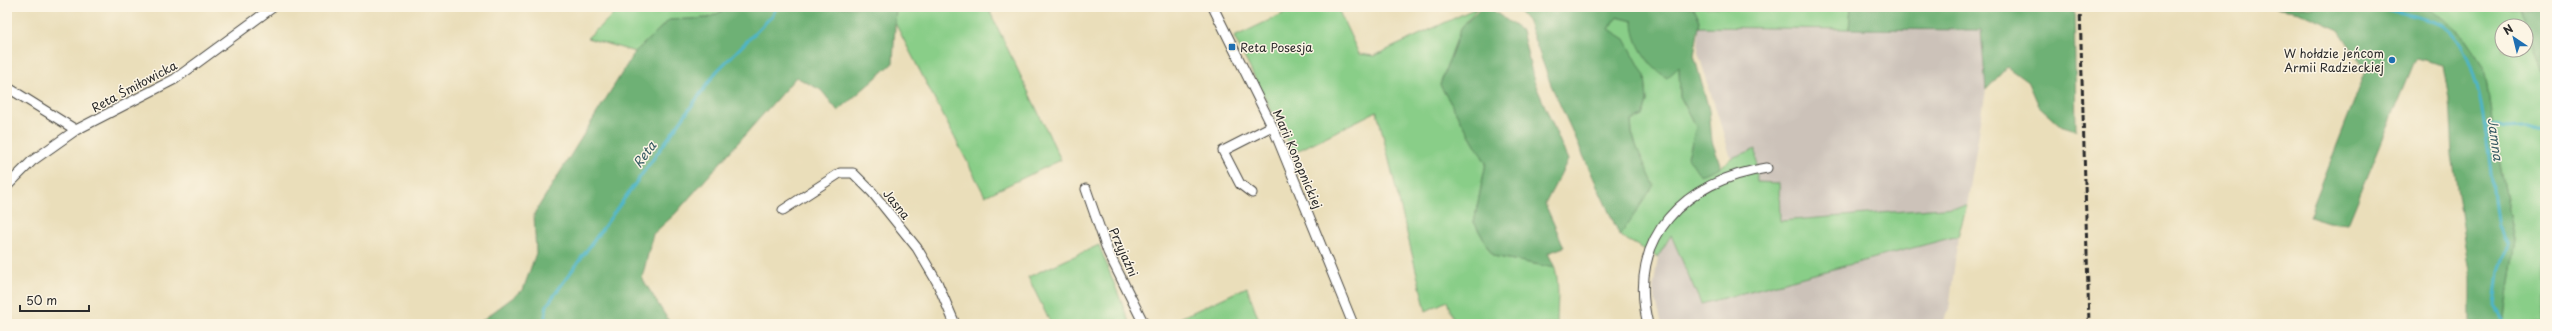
<svg xmlns="http://www.w3.org/2000/svg" width="2552" height="331" viewBox="0 0 2552 331" font-family="'Playpen Sans',sans-serif">
	<style>
		.industrial { fill: #ccc2b9 }
		.green { fill: #89ce88; stroke: #5a7c5a; fill-rule: evenodd }
		.forest { fill: #6eb174; stroke: #4c6e50 }
		.lines { fill: none; stroke-linecap: round; stroke-linejoin: round }
		.stream { stroke: #4cb5ca; stroke-width: 3 }
		.street-casing { stroke: #484640; stroke-width: 11 }
		.street { stroke: #fff; stroke-width: 9 }
		.rail { stroke: #2b2b2b; stroke-width: 3; stroke-dasharray: 6 3; stroke-linecap: butt }
		.poi-dot { fill: #1f6fb2; stroke: #fcf5e5; stroke-width: 1.5 }
		.labels { text-anchor: middle; dominant-baseline: central; stroke-width: 3; stroke-linejoin: round; paint-order: stroke }
		.poi-label { font-size: 12px; fill: #2b2b2b; stroke: #fcf5e5; text-anchor: start }
		.street-label { font-size: 12px; fill: #2b2b2b; stroke: #fcf5e5 }
		.water-label { font-size: 13px; font-style: italic; fill: #375b63; stroke: #fcf5e5 }
	</style>
	<rect width="100%" height="100%" fill="#fcf5e5"/>
	<filter id="ink" filterUnits="userSpaceOnUse"><feTurbulence type="fractalNoise" baseFrequency=".025" numOctaves="2"/><feDisplacementMap in="SourceGraphic" scale="8" xChannelSelector="R" yChannelSelector="G"/><feConvolveMatrix kernelMatrix="1 2 1 2 8 2 1 2 1" color-interpolation-filters="sRGB"/></filter>
	<filter id="wash" filterUnits="userSpaceOnUse"><feTurbulence type="fractalNoise" baseFrequency=".012" numOctaves="4" result="noise"/><feDisplacementMap in="SourceGraphic" scale="16" xChannelSelector="R" yChannelSelector="G"/><feGaussianBlur stdDeviation="0.9" result="paint"/><feColorMatrix in="noise" values="0 0 0 0 0 0 0 0 0 0 0 0 0 0 0 0 0 1.4 0 .05"/><feComposite in="paint" operator="in"/></filter>
	<g filter="url(#wash)">
		<rect width="100%" height="100%" fill="#eadeba"/>
		<path class="industrial" d="M 1699,27 L 1981,30 L 1986,90 L 1967,206 L 1780,221 L 1779,183 L 1757,182 L 1756,149 L 1731,158 L 1698,52 Z
			M 1671,235 L 1701,304 L 1958,236 L 1949,310 L 1943,320 L 1944,324 L 1662,324 L 1653,290 L 1658,257 Z"/>
		<path class="green" d="M 622,7 L 731,7 L 708,18 L 669,20 L 635,52 L 587,38 Z
			M 896,7 L 1002,7 L 990,12 L 1061,160 L 985,196 L 895,23 Z
			M 1297,7 L 1337,7 L 1359,54 L 1374,56 L 1478,7 L 1461,28 L 1440,85 L 1486,163 L 1474,222 L 1493,256 L 1555,268 C 1560,286 1557,305 1557,324 L 1455,324 L 1447,301 L 1426,311 L 1377,111 L 1293,153 L 1234,37 Z
			M 1693,7 L 1851,7 L 1849,29 L 1698,27 L 1700,21 Z
			M 2429,7 L 2520,7 L 2545,73 L 2545,295 L 2539,324 L 2503,324 L 2515,240 L 2495,139 L 2484,67 L 2463,36 ZM 2502,26 L 2526,26 L 2526,50 L 2502,50 Z
			M 1617,17 L 1633,21 L 1679,67 L 1680,96 L 1696,127 L 1688,157 L 1721,167 L 1731,158 L 1756,149 L 1757,182 L 1779,183 L 1780,221 L 1967,206 L 1958,236 L 1701,304 L 1671,235 L 1658,257 L 1620,236 L 1631,216 L 1637,148 L 1632,133 L 1631,121 L 1643,116 L 1647,101 L 1645,76 L 1609,29 Z
			M 1099,245 L 1130,324 L 1051,324 L 1028,277 Z
			M 1247,287 L 1260,323 L 1257,324 L 1167,324 Z"/>
		<path class="forest" d="M 731,7 L 896,7 L 893,63 L 838,111 L 821,90 L 796,77 L 675,214 L 653,234 L 642,278 L 670,323 L 669,324 L 477,324 L 523,290 L 536,253 L 534,214 L 635,52 L 669,20 L 708,18 Z
			M 1481,7 L 1488,7 L 1522,31 L 1534,81 L 1568,160 L 1545,204 L 1564,247 L 1548,253 L 1555,268 L 1493,256 L 1474,222 L 1486,163 L 1440,85 L 1461,28 Z
			M 1515,7 L 1693,7 L 1700,21 L 1694,55 L 1709,110 L 1712,141 L 1721,167 L 1700,175 L 1688,157 L 1696,127 L 1680,96 L 1679,67 L 1667,78 C 1648,66 1633,43 1633,21 L 1617,17 L 1609,29 L 1625,39 L 1645,76 L 1647,101 L 1643,116 L 1631,121 L 1632,133 L 1637,148 L 1654,185 L 1620,236 L 1551,85 L 1528,22 Z
			M 1851,7 L 2074,7 L 2076,130 L 2060,125 L 2039,106 L 2029,83 L 2007,67 L 1986,90 L 1981,30 L 1849,29 Z
			M 2270,7 L 2429,7 L 2463,36 L 2484,67 L 2495,139 L 2515,241 L 2503,324 L 2470,324 L 2470,271 L 2452,155 L 2449,99 L 2443,65 L 2416,58 L 2348,224 L 2328,222 L 2309,216 L 2366,71 L 2339,30 L 2299,12 Z
			M 2520,7 L 2545,7 L 2545,73 Z"/>
		<g class="lines">
			<path class="stream" d="M 2379,7 C 2399,13 2422,16 2441,25 C 2487,47 2489,180 2498,227 L 2508,245 L 2499,271 L 2495,306 L 2506,324
				M 2484,124 L 2496,125 L 2504,129 L 2545,127
				M 544,324 L 547,305 L 717,71 L 773,15 L 776,7"/>
		</g>
	</g>
	<g filter="url(#ink)">
		<g class="lines">
			<g class="street-casing">
				<path id="street" d="M 1213,7 L 1274,130 L 1353,324
					M 7,87 L 76,130
					M 7,186 L 32,161 L 76,130 L 175,79 L 273,7
					M 1086,189 L 1108,252 L 1144,324
					M 1252,193 L 1240,184 L 1223,151 L 1272,126
					M 783,210 L 840,173 L 853,173 L 872,192 L 917,248 L 937,282 L 955,324
					M 1648,324 C 1626,238 1685,180 1767,168"/>
			</g>
			<use href="#street" class="street"/>
			<path class="rail" d="M 2080,7 L 2089,324"/>
		</g>
	</g>
	<g class="poi-dot">
		<rect x="1228" y="43" width="8" height="8" rx="2"/>
		<circle cx="2392" cy="60" r="4"/>
	</g>
	<g class="labels">
		<g class="poi-label">
			<text x="1240" y="47">Reta Posesja</text>
			<text x="2384" y="53" text-anchor="end">W hołdzie jeńcom<tspan x="2384" dy="14">Armii Radzieckiej</tspan></text>
		</g>
		<g class="street-label">
			<text transform="translate(134 86) rotate(-28)">Reta Śmiłowicka</text>
			<text transform="translate(1298 159) rotate(67)">Marii Konopnickiej</text>
			<text transform="translate(897 204) rotate(51)">Jasna</text>
			<text transform="translate(1124 252) rotate(66)">Przyjaźni</text>
		</g>
		<g class="water-label">
			<text transform="translate(2496 139) rotate(82)">Jamna</text>
			<text transform="translate(644 154) rotate(-54)">Reta</text>
		</g>
	</g>
	<rect width="2552" height="331" fill="none" stroke="#fcf5e5" stroke-width="24"/>
	<g transform="translate(2514 38) rotate(325)"><circle r="19" fill="#fcf5e5" stroke="#a8a49b"/>
	<path d="M0-3L7 15L0 10L-7 15Z" fill="#1f6fb2"/>
	<text y="-6" font-size="11" font-weight="bold" text-anchor="middle" fill="#2b2b2b">N</text>
	</g>
	<path d="M20 305v6h69v-6" fill="none" stroke="#2b2b2b" stroke-width="2"/>
	<text x="26" y="305" font-size="12" fill="#2b2b2b" stroke="#fcf5e5" stroke-width="3" paint-order="stroke">50 m</text>
</svg>
